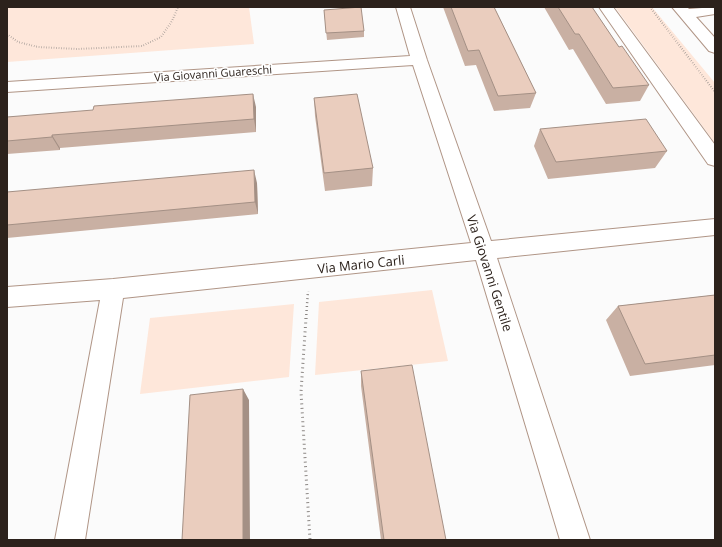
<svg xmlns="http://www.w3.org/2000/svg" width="722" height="547" viewBox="0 0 722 547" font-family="'Open Sans',sans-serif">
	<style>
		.green { fill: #fee7da }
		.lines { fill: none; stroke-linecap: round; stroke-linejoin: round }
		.minor-casing { stroke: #b09586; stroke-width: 2 }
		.path-far2 { stroke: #8c8784; stroke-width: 2; stroke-dasharray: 0.5 2; stroke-linecap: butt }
		.path-far1 { stroke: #8c8784; stroke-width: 2.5; stroke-dasharray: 1 3; stroke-linecap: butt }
		.path { stroke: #8c8784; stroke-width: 3; stroke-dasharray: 1 3.5; stroke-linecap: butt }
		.minor { fill: #fff; fill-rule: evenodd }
		.wall { fill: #c9b0a3 }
		.shaded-wall { fill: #a49085 }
		.building { fill: #eacdbe; stroke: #a49085 }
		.labels { text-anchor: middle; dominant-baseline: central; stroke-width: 3.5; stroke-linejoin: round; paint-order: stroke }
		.far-street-label { font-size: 11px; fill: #2c221c; stroke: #fff }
		.street-label { font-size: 13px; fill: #2c221c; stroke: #fff }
	</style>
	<rect width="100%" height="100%" fill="#fbfbfb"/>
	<path class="green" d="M 7,7 L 249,7 L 254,44 L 7,62 Z
		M 615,7 L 652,7 L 715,83 L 715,143 Z
		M 432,290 L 448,361 L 315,375 L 319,302 Z
		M 294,304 L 289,377 L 140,394 L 150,318 Z"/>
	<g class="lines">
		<g class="minor-casing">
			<path id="minor" d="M 396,7 L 410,7 L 427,60 L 491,241 L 715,219 L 715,235 L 497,258 L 590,540 L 560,540 L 476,260 L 123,298 L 85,540 L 55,540 L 100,300 L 7,307 L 7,287 L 113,279 L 471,243 L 413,65 L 7,92 L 7,82 L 410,56 Z
				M 599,7 L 613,7 L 715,145 L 715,166 L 708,164 Z
				M 672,7 L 687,7 L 689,9 L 715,7 L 715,14 L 696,17 L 715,38 L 715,53 L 709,51 Z"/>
		</g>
		<path class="path-far2" d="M 650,7 L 715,92
			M 7,34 L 18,42 L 38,47 L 78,49 L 142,46 L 161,37 L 172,21 L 178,7"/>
		<path class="path-far1" d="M 306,319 L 308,291"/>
		<path class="path" d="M 306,318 L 301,392 L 310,540"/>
		<use href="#minor" class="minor"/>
	</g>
	<path class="wall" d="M 443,7 L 494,7 L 536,93 L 530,108 L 494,111 L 476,65 L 465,66 Z
		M 544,7 L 592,7 L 619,47 L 649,85 L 640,101 L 606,104 L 573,49 L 569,50 Z
		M 324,10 L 364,31 L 364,37 L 327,40 Z
		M 314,98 L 373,168 L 372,186 L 325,191 L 315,116 Z
		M 256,107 L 256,132 L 60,148 L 60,150 L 7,154 L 7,117 Z
		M 540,129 L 667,151 L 655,168 L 548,179 L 534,146 Z
		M 257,183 L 258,214 L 7,238 L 7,192 Z
		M 715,295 L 715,365 L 630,376 L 606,320 L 618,306 Z
		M 361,371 L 446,540 L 381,540 L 361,386 Z"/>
	<path class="shaded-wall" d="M 253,94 L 256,107 L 256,132 L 254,119 Z
		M 52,135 L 60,148 L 60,150 L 52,137 Z
		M 254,170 L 257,183 L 258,214 L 255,202 Z
		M 243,389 L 249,400 L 250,540 L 243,540 Z"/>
	<path class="building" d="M 361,7 L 364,31 L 326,33 L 324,10 Z
		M 451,7 L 494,7 L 536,93 L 498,96 L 479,50 L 468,51 Z
		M 558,7 L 592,7 L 619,47 L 622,46 L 649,85 L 613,88 L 579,34 L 575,34 Z
		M 253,94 L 254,119 L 52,135 L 52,137 L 7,141 L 7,117 L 93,110 L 94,106 Z
		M 357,94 L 373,168 L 324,173 L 314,98 Z
		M 646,119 L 667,151 L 556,162 L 540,129 Z
		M 254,170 L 255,202 L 7,225 L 7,192 Z
		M 715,295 L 715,355 L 645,364 L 618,306 Z
		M 412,365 L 446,540 L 384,540 L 361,371 Z
		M 243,389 L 243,540 L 182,540 L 190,395 Z"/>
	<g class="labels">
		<g class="far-street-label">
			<text transform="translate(213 73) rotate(-4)">Via Giovanni Guareschi</text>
		</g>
		<g class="street-label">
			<text transform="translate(361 264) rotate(-6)">Via Mario Carli</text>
			<text transform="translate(490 273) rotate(72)">Via Giovanni Gentile</text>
		</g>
	</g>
	<rect width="722" height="547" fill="none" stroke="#2c221c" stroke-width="16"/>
</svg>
